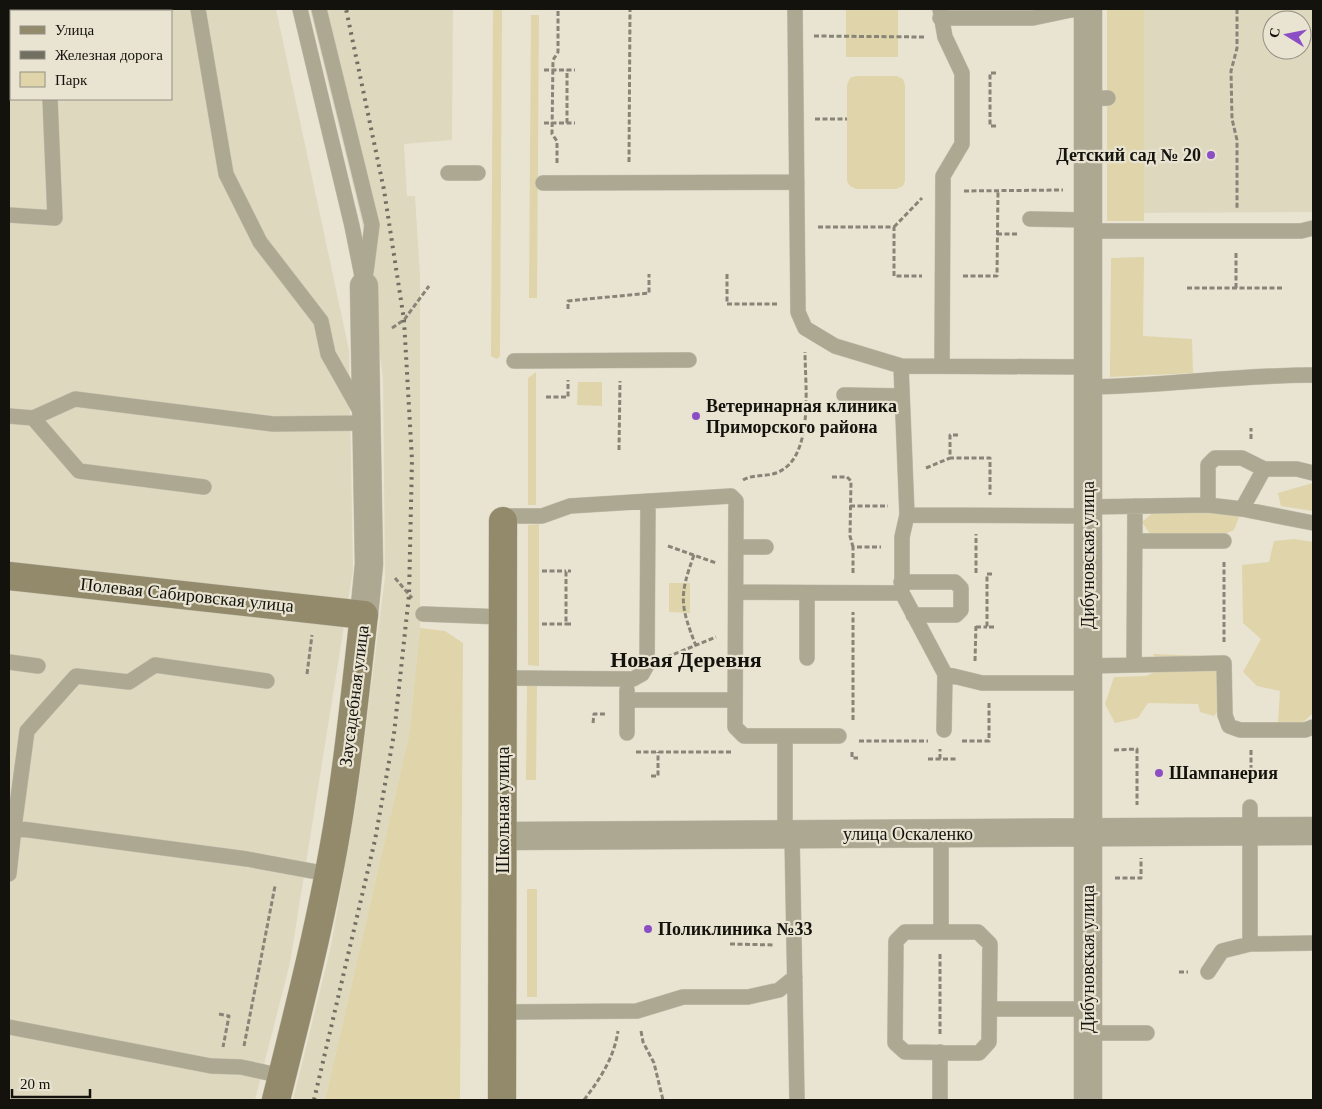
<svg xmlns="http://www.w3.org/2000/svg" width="1322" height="1109" viewBox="0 0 1322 1109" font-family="'Times New Roman',serif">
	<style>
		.built { fill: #ded8bf; fill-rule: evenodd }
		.green { fill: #dfd4aa }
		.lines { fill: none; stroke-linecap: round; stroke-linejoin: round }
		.lane-casing { stroke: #c7c2b2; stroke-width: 16 }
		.street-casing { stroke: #c7c2b2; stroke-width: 29 }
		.secondary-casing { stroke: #c7c2b2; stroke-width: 29 }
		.path { stroke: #888478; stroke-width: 3; stroke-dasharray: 5 2.5; stroke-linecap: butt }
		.lane { stroke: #ada892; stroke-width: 15 }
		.street { stroke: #ada892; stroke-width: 28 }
		.secondary { stroke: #938a6b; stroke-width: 28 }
		.rail { stroke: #716e62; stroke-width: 4; stroke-dasharray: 2.5 5; stroke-linecap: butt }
		.poi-dot { fill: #8b4ec4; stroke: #e9e4d2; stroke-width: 2 }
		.labels { text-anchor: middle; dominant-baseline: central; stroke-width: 4.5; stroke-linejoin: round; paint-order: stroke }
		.poi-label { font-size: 18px; font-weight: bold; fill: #14120c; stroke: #e9e4d2; text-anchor: start }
		.street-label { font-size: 18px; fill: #14120c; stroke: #e9e4d2 }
		.district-label { font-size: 22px; font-weight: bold; fill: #14120c; stroke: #e9e4d2 }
	</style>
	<rect width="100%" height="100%" fill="#e9e4d2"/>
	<path class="built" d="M 9,9 L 276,9 L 349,350 L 353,570 L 290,963 L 255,1100 L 9,1100 ZM 11,11 L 171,11 L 171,99 L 11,99 Z
		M 310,9 L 453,9 L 452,140 L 404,144 L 407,196 L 415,196 L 420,274 L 420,628 L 409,735 L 325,1100 L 293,1100 L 331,946 L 357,798 L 385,577 L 383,379 L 362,222 Z
		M 1107,9 L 1313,9 L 1313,212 L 1108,213 ZM 1272,20 L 1302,20 L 1302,50 L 1272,50 Z"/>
	<path class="green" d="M 493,9 L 502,9 L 500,356 L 497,359 L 491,356 Z
		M 846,9 L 898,9 L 898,57 L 846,57 Z
		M 1107,9 L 1144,9 L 1144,221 L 1107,221 Z
		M 531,15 L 539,15 L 537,298 L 529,298 Z
		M 856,76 L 897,76 L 903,79 L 905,85 L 905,181 L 903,186 L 896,189 L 856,189 L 850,186 L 847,181 L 847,85 L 850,78 Z
		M 1144,257 L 1143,336 L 1192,339 L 1193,373 L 1110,377 L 1111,258 Z
		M 536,372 L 536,505 L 528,505 L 528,378 Z
		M 578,382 L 602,382 L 602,406 L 577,405 Z
		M 1313,483 L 1313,511 L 1281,506 L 1278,493 Z
		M 1156,510 L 1219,510 L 1239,517 L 1234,530 L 1213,539 L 1153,538 L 1142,522 Z
		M 539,524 L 539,666 L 528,665 L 528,525 Z
		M 1294,539 L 1313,542 L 1313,713 L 1300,725 L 1278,722 L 1280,691 L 1257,686 L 1243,672 L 1261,639 L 1243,623 L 1242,565 L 1269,562 L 1274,541 Z
		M 669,583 L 690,583 L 690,613 L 669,612 Z
		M 420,628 L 445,631 L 463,643 L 460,1100 L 325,1100 L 409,735 Z
		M 1153,654 L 1202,656 L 1222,676 L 1229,698 L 1214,716 L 1200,712 L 1198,704 L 1148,703 L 1138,718 L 1115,723 L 1105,704 L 1114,677 L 1146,676 L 1160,670 Z
		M 527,686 L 537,686 L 536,780 L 526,780 Z
		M 527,889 L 537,889 L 537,997 L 527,997 Z"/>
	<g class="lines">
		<g class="lane-casing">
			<path id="lane" d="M 47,9 L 47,11
				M 300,9 L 352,226 L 364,286
				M 319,9 L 372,225 L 366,272
				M 795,9 L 798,312 L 805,328 L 835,346 L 901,366 L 1088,367
				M 940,9 L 945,37 L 962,73 L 962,144 L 943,176 L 942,366
				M 940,18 L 1033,18 L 1071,10 L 1088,10
				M 1088,99 L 1108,98
				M 448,173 L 478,173
				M 543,183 L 797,182
				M 9,215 L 55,218 L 50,99
				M 1030,219 L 1088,220
				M 1088,231 L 1301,231 L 1313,228
				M 514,361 L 689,360
				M 901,366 L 907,515 L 902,537 L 902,593 L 945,674 L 982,683 L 1088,683
				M 1088,387 C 1164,386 1238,375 1313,375
				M 844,395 L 902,396
				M 9,416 L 33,418 L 75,399 L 273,424 L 367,423 L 328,354 L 321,321 L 260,242 L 226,174 L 198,9
				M 33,418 L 79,471 L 204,487
				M 1208,505 L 1208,465 L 1215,458 L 1242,458 L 1264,469 L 1297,469 L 1313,473
				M 1088,507 L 1208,505 L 1242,509 L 1313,523
				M 1242,509 L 1264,469
				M 907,515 L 1088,516
				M 505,516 L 542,516 L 570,506 L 731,496 L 736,501 L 735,727 L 744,736 L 839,736
				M 1135,541 L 1224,541
				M 736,547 L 766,547
				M 901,582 L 955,582 L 961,588 L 961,610 L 956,615 L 913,615
				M 736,592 L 902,593
				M 423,614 L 503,617
				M 807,658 L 807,593
				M 9,662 L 38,666
				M 1134,665 L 1135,506
				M 1088,666 L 1224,663 L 1225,715 L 1229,726 L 1240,730 L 1305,730 L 1313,727
				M 503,678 L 633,679 L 642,674 L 647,665 L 648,501
				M 627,700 L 735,700
				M 944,730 L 945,674
				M 627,733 L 627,690
				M 785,736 L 785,835
				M 14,828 L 27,731 L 76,676 L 129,682 L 155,665 L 267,681
				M 792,835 L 797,1100
				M 9,874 L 14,828 L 247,859 L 328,874
				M 905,932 L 978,932 L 990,944 L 989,1042 L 979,1053 L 905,1052 L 895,1043 L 896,941 Z
				M 941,932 L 941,834
				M 1250,944 L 1250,807
				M 1208,972 L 1222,951 L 1250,944 L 1313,943
				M 990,1009 L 1088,1009
				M 503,1012 L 637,1011 L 683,997 L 748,997 L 779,990 L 795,977
				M 9,1027 L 211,1066 L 241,1067 L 282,1076
				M 1088,1033 L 1147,1033
				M 940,1100 L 940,1052"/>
		</g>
		<g class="street-casing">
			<path id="street" d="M 364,615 L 369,564 L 364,286
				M 503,836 L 1313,831
				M 1088,1100 L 1088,9"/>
		</g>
		<g class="secondary-casing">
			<path id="secondary" d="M 9,576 L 364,615 C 357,675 351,736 342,796 C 327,899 301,1000 276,1100
				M 502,1100 L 503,521"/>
		</g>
		<path class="path" d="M 1237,9 L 1237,48 L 1231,71 L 1232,119 L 1237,140 L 1237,210
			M 814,36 L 925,37
			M 544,70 L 575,70
			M 815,119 L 847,119
			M 544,123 L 575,123
			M 567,123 L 567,70
			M 996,126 L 990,126 L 990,73 L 996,73
			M 629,162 L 630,9
			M 557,163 L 557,141 L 552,134 L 553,60 L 558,52 L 558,9
			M 964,191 L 1063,190
			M 818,227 L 894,227 L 894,276 L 922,276
			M 894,227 L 922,198
			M 997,234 L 1017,234
			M 727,274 L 727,304 L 779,304
			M 963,276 L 997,276 L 998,190
			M 1187,288 L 1282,288
			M 1236,288 L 1236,251
			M 568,309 L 568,301 L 649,293 L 649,274
			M 392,328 L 404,320 L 429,286
			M 546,397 L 568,397 L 568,380
			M 958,435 L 950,435 L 950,458 L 990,458 L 990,495
			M 1251,439 L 1251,428
			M 619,450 L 620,381
			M 926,468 L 950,458
			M 832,477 L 847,477 L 851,481 L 850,536 L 853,547
			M 743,480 C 753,474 765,477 776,473 C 815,459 805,385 805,352
			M 850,506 L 888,506
			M 668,546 L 716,563
			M 694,555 C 679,596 680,605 696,646
			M 1224,562 L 1224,643
			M 542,571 L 566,571
			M 853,573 L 853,547 L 881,547
			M 976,573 L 976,534
			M 395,578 L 412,598
			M 542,624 L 566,624
			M 571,624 L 566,624 L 566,571 L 571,571
			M 976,627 L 987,627
			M 994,627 L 987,627 L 987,574 L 994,574
			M 667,657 L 716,637
			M 975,661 L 976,624
			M 307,674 L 312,635
			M 853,720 L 853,612
			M 593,723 L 594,714 L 607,714
			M 859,741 L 928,741
			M 962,741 L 989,741 L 989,703
			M 1114,750 L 1137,749 L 1137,805
			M 1251,750 L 1251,769
			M 636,752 L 732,752
			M 852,752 L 852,758 L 858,758
			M 928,759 L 956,759
			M 940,759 L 940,749
			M 651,776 L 658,776 L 658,752
			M 1115,878 L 1141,878 L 1141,858
			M 730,944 L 775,945
			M 1179,972 L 1188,972
			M 219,1014 L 229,1016 L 223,1047
			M 641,1031 L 643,1042 L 654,1063 L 663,1100
			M 940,1034 L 940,953
			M 244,1046 L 275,886
			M 584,1100 C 600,1079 614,1058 618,1031"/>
		<use href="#lane" class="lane"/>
		<use href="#street" class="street"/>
		<use href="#secondary" class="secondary"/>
		<path class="rail" d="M 314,1100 L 375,840 L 394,734 L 409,595 L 412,460 L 404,320 L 384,190 L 346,9"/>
	</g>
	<g class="poi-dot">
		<circle cx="1211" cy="155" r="5"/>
		<circle cx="696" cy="416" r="5"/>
		<circle cx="1159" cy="773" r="5"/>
		<circle cx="648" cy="929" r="5"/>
	</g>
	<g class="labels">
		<g class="poi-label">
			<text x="1201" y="155" text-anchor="end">Детский сад № 20</text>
			<text x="706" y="406">Ветеринарная клиника<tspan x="706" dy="21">Приморского района</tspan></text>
			<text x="1169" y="773">Шампанерия</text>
			<text x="658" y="929">Поликлиника №33</text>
		</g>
		<g class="street-label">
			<text transform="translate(1088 555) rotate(-90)">Дибуновская улица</text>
			<text transform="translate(187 595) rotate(6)">Полевая Сабировская улица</text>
			<text transform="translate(354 696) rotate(-83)">Заусадебная улица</text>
			<text transform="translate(503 810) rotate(-90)">Школьная улица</text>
			<text x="908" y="834">улица Оскаленко</text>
			<text transform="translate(1088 959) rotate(-90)">Дибуновская улица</text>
		</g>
		<g class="district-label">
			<text x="686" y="659">Новая Деревня</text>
		</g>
	</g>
	<rect width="1322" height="1109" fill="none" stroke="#14120c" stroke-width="20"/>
	<rect x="10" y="10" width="162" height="90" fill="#e9e4d2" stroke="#949083"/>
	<rect x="20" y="26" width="25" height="8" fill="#938a6b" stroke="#949083"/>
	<text x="55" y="35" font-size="15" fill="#14120c">Улица</text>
	<rect x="20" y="51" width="25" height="8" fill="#716e62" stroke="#949083"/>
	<text x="55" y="60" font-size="15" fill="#14120c">Железная дорога</text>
	<rect x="20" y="72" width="25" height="15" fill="#dfd4aa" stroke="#949083"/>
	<text x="55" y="85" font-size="15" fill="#14120c">Парк</text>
	<g transform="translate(1287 35) rotate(280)"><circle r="24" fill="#e9e4d2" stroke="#949083"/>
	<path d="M0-4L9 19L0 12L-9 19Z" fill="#8b4ec4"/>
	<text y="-8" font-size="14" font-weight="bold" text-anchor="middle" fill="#14120c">С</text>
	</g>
	<path d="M12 1089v8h78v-8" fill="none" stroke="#14120c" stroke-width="2.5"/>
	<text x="20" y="1089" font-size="15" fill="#14120c" stroke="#e9e4d2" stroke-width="4" paint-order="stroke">20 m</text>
</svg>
